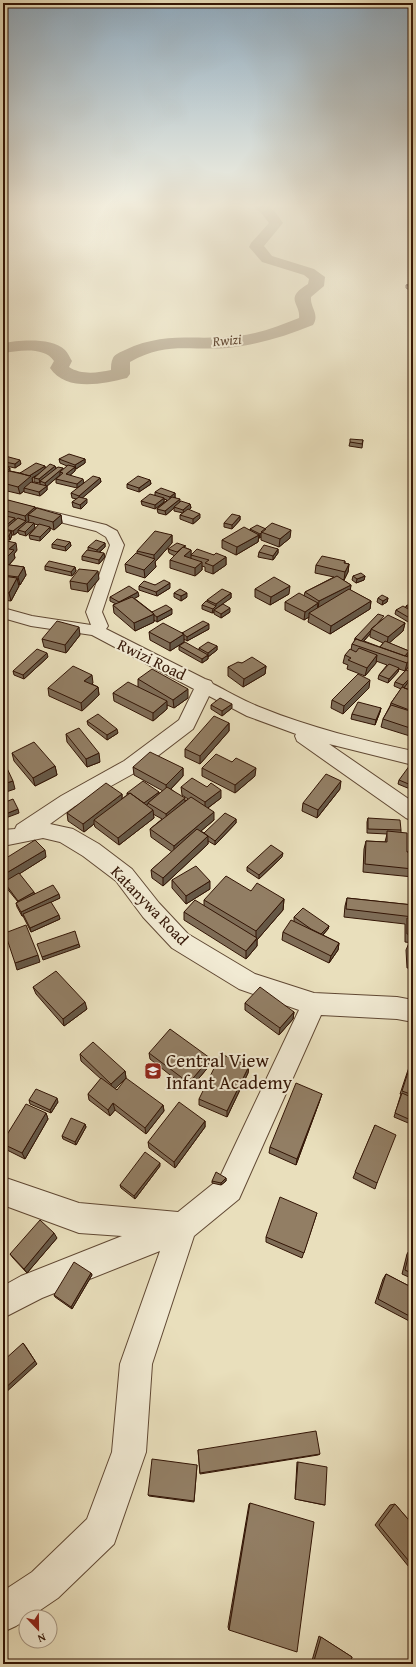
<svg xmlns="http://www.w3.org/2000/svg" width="416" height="1667" viewBox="0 0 416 1667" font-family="'Gentium Book Plus',serif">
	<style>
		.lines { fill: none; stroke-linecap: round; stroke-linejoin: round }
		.river { fill: #ab9a7e; fill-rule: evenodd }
		.minor-casing { stroke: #604833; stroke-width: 2 }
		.minor { fill: #f1ead3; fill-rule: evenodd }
		.wall { fill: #7e6c56; stroke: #331505; fill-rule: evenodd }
		.shaded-wall { fill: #665846; stroke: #331505 }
		.building { fill: #927e64; stroke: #331505 }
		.labels { text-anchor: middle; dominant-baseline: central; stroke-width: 4; stroke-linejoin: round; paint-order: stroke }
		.far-water-label { font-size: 14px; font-style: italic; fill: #634a35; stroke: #f1ead3 }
		.street-label { font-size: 16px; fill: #331505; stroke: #f1ead3 }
		.near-poi-label { font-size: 19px; fill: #331505; stroke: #f1ead3; text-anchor: start }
	</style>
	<rect width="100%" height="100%" fill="#e9dfbc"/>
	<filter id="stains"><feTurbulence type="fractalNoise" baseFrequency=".005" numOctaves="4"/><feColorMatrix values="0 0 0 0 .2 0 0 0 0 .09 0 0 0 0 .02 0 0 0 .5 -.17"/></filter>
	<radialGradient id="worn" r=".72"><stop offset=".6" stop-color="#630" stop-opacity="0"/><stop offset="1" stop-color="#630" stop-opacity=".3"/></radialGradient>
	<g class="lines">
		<path class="river" d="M 251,205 C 271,205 272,207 283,223 L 264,246 L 272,256 L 314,269 L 325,277 L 324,286 L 311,297 C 310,308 320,314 313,325 C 286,336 257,345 228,348 C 190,351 166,341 130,362 L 130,374 L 127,378 C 103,384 66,392 50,368 L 54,361 C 44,346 18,351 3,353 L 3,343 C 19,340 52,337 65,350 C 68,353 70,358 72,361 L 69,367 C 81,375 97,373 111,370 C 111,366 111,362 113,358 C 115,354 121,352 125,350 C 165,331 197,341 237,336 C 258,334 279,326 299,318 C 301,303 283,299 308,284 L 309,279 L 304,275 L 262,262 L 249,247 L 251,243 L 269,223 L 262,214 Z"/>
		<g class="minor-casing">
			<path id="minor" d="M 3,500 L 106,525 L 117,531 L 124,545 L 102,612 L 108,626 L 106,629 L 205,679 L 211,681 L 213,684 C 229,692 246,702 262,708 C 311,728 362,740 413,751 L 413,765 L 329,744 L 413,802 L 413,821 L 406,818 L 297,741 L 295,736 L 296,734 L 247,716 L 209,696 L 193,729 L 138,771 L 75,806 L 50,824 L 73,829 L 99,844 L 132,869 L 159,903 L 188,934 L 255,974 L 314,993 L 397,997 L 413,1000 L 413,1022 L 397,1019 L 321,1015 L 239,1199 L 194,1236 L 152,1364 L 146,1452 L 114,1544 L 58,1598 L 30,1617 L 26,1617 L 26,1620 L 16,1626 L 3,1632 L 3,1591 L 32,1572 L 87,1519 L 112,1452 L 120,1364 L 160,1251 L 42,1298 L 3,1318 L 3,1286 L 21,1276 L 122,1236 L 79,1233 L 3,1205 L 3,1177 L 79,1203 L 178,1212 L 219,1179 L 299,1010 L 239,989 L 172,948 L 143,917 L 116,881 L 83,856 L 60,842 L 43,838 L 3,846 L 3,830 L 15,829 L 17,825 L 61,796 L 124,761 L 179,720 L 194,689 L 92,635 L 31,626 L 3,618 L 3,608 L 32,616 L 91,625 L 86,612 L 110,545 L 106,537 L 96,531 L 3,508 Z"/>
		</g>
		<use href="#minor" class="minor"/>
	</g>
	<path class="wall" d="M 406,285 L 413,285 L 411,291 L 406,288 Z
		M 363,440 L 362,448 L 349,446 L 350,442 Z
		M 3,458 L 21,464 L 15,468 L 6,466 L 5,467 L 10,471 L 20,473 L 45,466 L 45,468 L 55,466 L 56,468 L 64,469 L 67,466 L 60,463 L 59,459 L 85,459 L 85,463 L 76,469 L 75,469 L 75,471 L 70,475 L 84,483 L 77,488 L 56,483 L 56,479 L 60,475 L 47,486 L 47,490 L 40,496 L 24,492 L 24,491 L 20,494 L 3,490 ZM 36,476 L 34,478 L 34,482 L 40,483 L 40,485 L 33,483 L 32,478 Z
		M 100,478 L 101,482 L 82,498 L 87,503 L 81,509 L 73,507 L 72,502 L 77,499 L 72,498 L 71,493 Z
		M 150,480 L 151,484 L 139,492 L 127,488 L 127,484 Z
		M 155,492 L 175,493 L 175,497 L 180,502 L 190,504 L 191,508 L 188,510 L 200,518 L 193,524 L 180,519 L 180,515 L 183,513 L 174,511 L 174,508 L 166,515 L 158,513 L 157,509 L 167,500 L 164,499 L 164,502 L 155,509 L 142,505 L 141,501 L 155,495 Z
		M 3,504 L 35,507 L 35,509 L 61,515 L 62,523 L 54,530 L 50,528 L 50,531 L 40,541 L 30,539 L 29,535 L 39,525 L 34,524 L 35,528 L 26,536 L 19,534 L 18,532 L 14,535 L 12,535 L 10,540 L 3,540 Z
		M 240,516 L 240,520 L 232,529 L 224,527 L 224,523 Z
		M 250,529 L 266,529 L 290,538 L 279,547 L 261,540 L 261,537 L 259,538 L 259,537 L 258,542 L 236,555 L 222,548 L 222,540 L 250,530 Z
		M 172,535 L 172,543 L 155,562 L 156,567 L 145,578 L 126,572 L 125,564 L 137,554 L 137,551 Z
		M 3,540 L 17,550 L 14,554 L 15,558 L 9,565 L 24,567 L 26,575 L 20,585 L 19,584 L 19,586 L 11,601 L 3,600 Z
		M 70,542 L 71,546 L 66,551 L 52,548 L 52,544 Z
		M 105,543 L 105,547 L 100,552 L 105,557 L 99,564 L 82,560 L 82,556 L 88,550 L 88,547 Z
		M 186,548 L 191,550 L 191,555 L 214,555 L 226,557 L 226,565 L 213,574 L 205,571 L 205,567 L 202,566 L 202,570 L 195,576 L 170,568 L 170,560 L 175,556 L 169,553 L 168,549 Z
		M 278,549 L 278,553 L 273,560 L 258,557 L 259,552 Z
		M 345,561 L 345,563 L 349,564 L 348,572 L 344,580 L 343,580 L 351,585 L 350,590 L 371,601 L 370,609 L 330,634 L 308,622 L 309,617 L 304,620 L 285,610 L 285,602 L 304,596 L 305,592 L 334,577 L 315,573 L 316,565 Z
		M 45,566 L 75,567 L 76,571 L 72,576 L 45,570 Z
		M 353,576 L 365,576 L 364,580 L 356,583 L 352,580 Z
		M 99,579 L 88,592 L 71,589 L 70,581 Z
		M 155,585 L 170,588 L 157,596 L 139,590 L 139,586 Z
		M 255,589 L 289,594 L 270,605 L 255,597 Z
		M 174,593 L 187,597 L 181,601 L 174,597 Z
		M 231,593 L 231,598 L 216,608 L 230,612 L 221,618 L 214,614 L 214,612 L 212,613 L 202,609 L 202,605 L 207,602 L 207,600 Z
		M 139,596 L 134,598 L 152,612 L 172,614 L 157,622 L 154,620 L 154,622 L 135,631 L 114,613 L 113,605 L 116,604 L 110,601 L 110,597 Z
		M 378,598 L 388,598 L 387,602 L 382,605 L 377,602 Z
		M 413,603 L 413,625 L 395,614 L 396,610 L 406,607 L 406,606 Z
		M 383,619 L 405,623 L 403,631 L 389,643 L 409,651 L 408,655 L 407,657 L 409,657 L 413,652 L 413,666 L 409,665 L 406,671 L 413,678 L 410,681 L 413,682 L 413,737 L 381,727 L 383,719 L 390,706 L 391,703 L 401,689 L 394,686 L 395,682 L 405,671 L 399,669 L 398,672 L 388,683 L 378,679 L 379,675 L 387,665 L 376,661 L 376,663 L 365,676 L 347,669 L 348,665 L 343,663 L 345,655 L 351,650 L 352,644 L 354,642 L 355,638 ZM 370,634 L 370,637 L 383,643 L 380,647 L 364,641 Z
		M 209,629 L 187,641 L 184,639 L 184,642 L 170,651 L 150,640 L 149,632 L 182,633 Z
		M 80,635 L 66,653 L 44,647 L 42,639 Z
		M 179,646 L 199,650 L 199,648 L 217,646 L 217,650 L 208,657 L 208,659 L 202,663 L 179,650 Z
		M 48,657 L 24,679 L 14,675 L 13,671 Z
		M 242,663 L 266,666 L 265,674 L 243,687 L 228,676 L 228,667 Z
		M 138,679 L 188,698 L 174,708 L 167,705 L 167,709 L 153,721 L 114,701 L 113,693 L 138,687 Z
		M 93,683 L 92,684 L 98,687 L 99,695 L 82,711 L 49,696 L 48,688 Z
		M 369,688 L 343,714 L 331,708 L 332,700 Z
		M 211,705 L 232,708 L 222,716 L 211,709 Z
		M 381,708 L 380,712 L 375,725 L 351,719 L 352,714 Z
		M 87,721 L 118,733 L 107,740 L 88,725 Z
		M 229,723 L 229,731 L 200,764 L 185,757 L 185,749 Z
		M 66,734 L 100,762 L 87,767 L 67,742 Z
		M 12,753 L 55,766 L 57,775 L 35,786 L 14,761 Z
		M 232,762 L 255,776 L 235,793 L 202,776 L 202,768 Z
		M 413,766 L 413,785 L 410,789 L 398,784 L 399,780 Z
		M 133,767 L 183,768 L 183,776 L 171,789 L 185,801 L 188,799 L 182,795 L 181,787 L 221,798 L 208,808 L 214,820 L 201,831 L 204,833 L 236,819 L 236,823 L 215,845 L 208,841 L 208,844 L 163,886 L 152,878 L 151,870 L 172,852 L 151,837 L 150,829 L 162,819 L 153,814 L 154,818 L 119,845 L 95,827 L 94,824 L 84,832 L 68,821 L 67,813 L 122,794 L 122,799 L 127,795 L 127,793 L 159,792 L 159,794 L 163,791 L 134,775 Z
		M 340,789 L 317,818 L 302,811 L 303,803 Z
		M 368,818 L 401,830 L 401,832 L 407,852 L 413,853 L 413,877 L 363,872 L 364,849 L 366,841 L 385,842 L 387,834 L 367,833 L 367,822 Z
		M 46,857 L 19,874 L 35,894 L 60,898 L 49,903 L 60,919 L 31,932 L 23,916 L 22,916 L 17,907 L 16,903 L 18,902 L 5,886 L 4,883 L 3,884 L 3,860 Z
		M 282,857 L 259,879 L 247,871 L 247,867 Z
		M 172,880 L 210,889 L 186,904 L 172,888 Z
		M 251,891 L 284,899 L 283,910 L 257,940 L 257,946 L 246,959 L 184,920 L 184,912 L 204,906 L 204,900 Z
		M 347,898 L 413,905 L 413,943 L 405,942 L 405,924 L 344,917 L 345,906 Z
		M 294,917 L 329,926 L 328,929 L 323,935 L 339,943 L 338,950 L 329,963 L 282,940 L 283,932 L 294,921 Z
		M 409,943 L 413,943 L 413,968 L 407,968 L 406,950 Z
		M 33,987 L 87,1009 L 64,1026 L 36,994 Z
		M 245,1003 L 294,1012 L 293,1019 L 279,1035 L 245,1010 Z
		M 413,1051 L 413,1125 L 394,1117 L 401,1094 L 400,1094 L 408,1070 L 410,1066 Z
		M 149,1053 L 210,1065 L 189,1090 L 150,1059 Z
		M 80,1054 L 125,1071 L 126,1078 L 115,1088 L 117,1090 L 163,1105 L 164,1111 L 146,1134 L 115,1110 L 110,1116 L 89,1100 L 88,1094 L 101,1079 L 81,1061 Z
		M 249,1066 L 248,1073 L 227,1117 L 199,1105 L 199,1099 Z
		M 29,1100 L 58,1102 L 51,1113 L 30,1104 Z
		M 320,1100 L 296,1165 L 269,1153 L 270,1147 Z
		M 46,1113 L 48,1119 L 25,1159 L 5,1149 L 3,1145 L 3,1141 Z
		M 205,1121 L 205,1127 L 175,1168 L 149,1148 L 148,1142 Z
		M 85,1124 L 86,1127 L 76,1145 L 63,1139 L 62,1136 Z
		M 375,1125 L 377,1183 L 375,1189 L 353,1178 Z
		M 160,1166 L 135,1199 L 121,1188 L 120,1185 Z
		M 226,1178 L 226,1181 L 221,1185 L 212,1183 L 212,1181 Z
		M 317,1213 L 302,1258 L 266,1242 L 266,1237 Z
		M 57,1238 L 27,1273 L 13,1258 L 10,1254 Z
		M 410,1249 L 413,1251 L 413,1279 L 402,1274 L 407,1254 Z
		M 91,1273 L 92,1275 L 72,1309 L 55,1297 L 54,1295 Z
		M 386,1274 L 413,1288 L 413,1323 L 375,1303 L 383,1279 Z
		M 198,1450 L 320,1454 L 318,1455 L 200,1474 Z
		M 297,1462 L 298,1462 L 325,1505 L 324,1505 L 295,1499 Z
		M 197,1465 L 194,1502 L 149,1496 L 148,1495 Z
		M 250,1503 L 229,1630 L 228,1627 L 249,1504 Z
		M 395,1504 L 413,1525 L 413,1572 L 375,1525 L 390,1505 Z
		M 319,1636 L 352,1657 L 350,1664 L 311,1664 Z"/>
	<path class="shaded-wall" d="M 413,287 L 413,290 L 411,291 L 412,288 Z
		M 85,459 L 85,463 L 76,469 L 75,465 Z
		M 20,460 L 21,464 L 15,468 L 15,464 Z
		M 5,462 L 6,466 L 3,468 L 3,464 Z
		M 45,466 L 45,470 L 32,478 L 33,484 L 24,488 L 24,491 L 20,494 L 18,487 L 29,476 Z
		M 55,466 L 56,470 L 40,481 L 40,483 L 39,479 Z
		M 75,467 L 75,471 L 67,478 L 66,474 Z
		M 10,468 L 10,472 L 4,478 L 3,474 Z
		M 63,468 L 64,472 L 60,472 L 60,475 L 46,487 L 45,483 Z
		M 100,478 L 101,482 L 80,500 L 79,496 Z
		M 83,479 L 84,483 L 77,488 L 77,484 Z
		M 150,480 L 151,484 L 139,492 L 139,488 Z
		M 47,486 L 47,490 L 40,496 L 39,492 Z
		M 175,493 L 175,497 L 170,501 L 170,497 Z
		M 164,498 L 164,502 L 155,509 L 155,505 Z
		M 87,499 L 87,503 L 81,509 L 80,505 Z
		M 180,499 L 180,503 L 174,507 L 174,508 L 166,515 L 165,511 Z
		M 190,504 L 191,508 L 184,514 L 183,510 Z
		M 35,507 L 36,515 L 28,515 L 29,521 L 18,530 L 18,532 L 14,535 L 13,531 L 26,521 L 25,516 Z
		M 200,514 L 200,518 L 193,524 L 193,519 Z
		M 61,515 L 62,523 L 54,530 L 53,522 Z
		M 240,516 L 240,520 L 232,529 L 232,525 Z
		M 15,518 L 15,522 L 5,529 L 5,531 L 3,533 L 3,528 Z
		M 34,523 L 35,528 L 26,536 L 25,532 Z
		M 50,527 L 50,531 L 40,541 L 40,537 Z
		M 291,530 L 290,538 L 279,547 L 280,539 Z
		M 11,531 L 12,535 L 10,540 L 9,536 Z
		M 261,533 L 261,537 L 259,538 L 260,534 Z
		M 172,535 L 172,543 L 155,562 L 156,567 L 145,578 L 144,570 L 154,560 L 154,555 Z
		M 259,535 L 258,542 L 236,555 L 237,547 Z
		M 70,542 L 71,546 L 66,551 L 65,547 Z
		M 16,543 L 17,550 L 14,554 L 15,558 L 8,566 L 6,558 L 9,549 Z
		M 105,543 L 105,547 L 97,554 L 97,550 Z
		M 278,549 L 278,553 L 273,560 L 273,556 Z
		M 191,550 L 191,558 L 185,564 L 184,556 Z
		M 104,553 L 105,557 L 99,564 L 99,560 Z
		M 226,557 L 226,565 L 213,574 L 213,566 Z
		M 202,562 L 202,570 L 195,576 L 195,568 Z
		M 349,564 L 348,572 L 344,580 L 345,572 Z
		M 24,567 L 26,575 L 20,585 L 18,577 Z
		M 75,567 L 76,571 L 72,576 L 71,572 Z
		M 98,571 L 99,579 L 88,592 L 87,584 Z
		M 365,576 L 364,580 L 356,583 L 357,579 Z
		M 17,578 L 19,586 L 11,601 L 9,593 Z
		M 170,583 L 170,588 L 157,596 L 156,592 Z
		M 351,585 L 350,593 L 318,609 L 319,601 Z
		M 290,586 L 289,594 L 270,605 L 271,597 Z
		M 138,592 L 139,596 L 119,607 L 119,602 Z
		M 187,593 L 187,597 L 181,601 L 181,596 Z
		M 231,593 L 231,598 L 214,610 L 214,612 L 212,613 L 213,609 L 216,606 L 216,604 Z
		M 388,598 L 387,602 L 382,605 L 383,601 Z
		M 371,601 L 370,609 L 330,634 L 331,626 Z
		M 318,603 L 317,611 L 309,613 L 309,617 L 304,620 L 305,612 Z
		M 230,608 L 230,612 L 221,618 L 221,614 Z
		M 172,609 L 172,614 L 157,622 L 157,617 Z
		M 154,614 L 154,622 L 135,631 L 134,623 Z
		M 405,623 L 403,631 L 387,645 L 388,637 Z
		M 209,624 L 209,629 L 187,641 L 187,637 Z
		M 79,627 L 80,635 L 66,653 L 65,645 Z
		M 371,630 L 370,634 L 360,645 L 361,641 Z
		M 184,634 L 184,642 L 170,651 L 170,643 Z
		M 217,646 L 217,650 L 208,657 L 208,653 Z
		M 409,651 L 408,655 L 403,662 L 404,657 Z
		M 47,653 L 48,657 L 24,679 L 23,675 Z
		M 208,655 L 208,659 L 202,663 L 202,659 Z
		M 377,655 L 376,663 L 365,676 L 367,668 Z
		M 411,658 L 409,666 L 405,671 L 407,663 Z
		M 266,666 L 265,674 L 243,687 L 244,679 Z
		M 399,668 L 398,672 L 388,683 L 389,679 Z
		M 92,675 L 93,683 L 85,690 L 84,681 Z
		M 413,675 L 413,678 L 402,690 L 403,685 Z
		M 370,680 L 369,688 L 343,714 L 344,706 Z
		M 98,687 L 99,695 L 82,711 L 81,703 Z
		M 188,689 L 188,698 L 174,708 L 173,700 Z
		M 167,701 L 167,709 L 153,721 L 153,713 Z
		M 232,704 L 232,708 L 222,716 L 222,711 Z
		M 381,708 L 380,712 L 375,725 L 376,720 Z
		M 229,723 L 229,731 L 200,764 L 200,756 Z
		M 117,729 L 118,733 L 107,740 L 107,735 Z
		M 5,747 L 7,755 L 3,757 L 3,748 Z
		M 99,753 L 100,762 L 87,767 L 86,759 Z
		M 55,766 L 57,775 L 35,786 L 33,778 Z
		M 183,768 L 183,776 L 167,793 L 166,785 Z
		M 256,768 L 255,776 L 235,793 L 235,785 Z
		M 13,781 L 15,789 L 3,793 L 3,784 Z
		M 341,781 L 340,789 L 317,818 L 318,810 Z
		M 221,790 L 221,798 L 205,810 L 205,802 Z
		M 159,792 L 159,796 L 148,803 L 148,804 L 143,808 L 142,804 Z
		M 122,794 L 122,802 L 94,820 L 94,824 L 84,832 L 83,824 Z
		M 185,798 L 185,806 L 167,822 L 166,814 Z
		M 18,809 L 19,813 L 3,819 L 3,815 Z
		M 153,810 L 154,818 L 119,845 L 118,838 Z
		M 214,812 L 214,820 L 174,854 L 174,846 Z
		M 236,819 L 236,823 L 215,845 L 215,841 Z
		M 208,836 L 208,844 L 163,886 L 163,878 Z
		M 45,850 L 46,857 L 5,883 L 4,882 L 4,883 L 3,884 L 3,875 Z
		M 283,853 L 282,857 L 259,879 L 259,875 Z
		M 210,881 L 210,889 L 186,904 L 186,896 Z
		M 34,892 L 35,896 L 19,905 L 18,901 Z
		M 59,894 L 60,898 L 22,916 L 21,912 Z
		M 284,899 L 283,910 L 257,940 L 257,946 L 246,959 L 246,951 L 256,940 L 256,931 Z
		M 59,915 L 60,919 L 31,932 L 30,928 Z
		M 329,926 L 328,929 L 319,939 L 320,935 Z
		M 339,943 L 338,950 L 329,963 L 331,956 Z
		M 79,944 L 80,947 L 43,960 L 42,957 Z
		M 38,955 L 40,962 L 17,970 L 15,963 Z
		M 85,1002 L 87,1009 L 64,1026 L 63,1019 Z
		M 294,1012 L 293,1019 L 279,1035 L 280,1028 Z
		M 210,1058 L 210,1065 L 189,1090 L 189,1083 Z
		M 249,1066 L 248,1073 L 227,1117 L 227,1111 Z
		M 125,1071 L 126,1078 L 113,1091 L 111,1084 Z
		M 322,1094 L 320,1100 L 296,1165 L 297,1159 Z
		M 57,1098 L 58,1102 L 51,1113 L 50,1110 Z
		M 113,1103 L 115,1110 L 110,1116 L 108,1110 Z
		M 163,1105 L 164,1111 L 146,1134 L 145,1128 Z
		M 46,1113 L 48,1119 L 25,1159 L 22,1153 Z
		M 205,1121 L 205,1127 L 175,1168 L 174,1162 Z
		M 85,1124 L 86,1127 L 76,1145 L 75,1142 Z
		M 160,1163 L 160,1166 L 135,1199 L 134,1196 Z
		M 226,1178 L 226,1181 L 221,1185 L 221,1183 Z
		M 54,1233 L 57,1238 L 27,1273 L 24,1269 Z
		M 91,1273 L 92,1275 L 72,1309 L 71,1307 Z
		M 23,1343 L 26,1347 L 37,1364 L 3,1395 L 3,1390 Z"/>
	<path class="building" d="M 411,284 L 413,285 L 413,287 L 412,288 L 406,285 Z
		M 350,439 L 363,440 L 362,444 L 350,442 Z
		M 69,454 L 85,459 L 75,465 L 59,459 Z
		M 5,456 L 20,460 L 15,464 L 5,462 L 3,464 L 3,458 Z
		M 36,463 L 45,466 L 29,476 L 20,473 Z
		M 50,464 L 55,466 L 39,479 L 34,478 Z
		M 68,465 L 75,467 L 66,474 L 83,479 L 77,484 L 56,479 L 63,473 L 60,472 Z
		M 3,466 L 10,468 L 3,474 Z
		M 58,467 L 63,468 L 45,483 L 40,481 Z
		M 9,471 L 31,476 L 18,487 L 3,483 L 3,476 Z
		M 93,476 L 100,478 L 79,496 L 71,493 Z
		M 138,476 L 150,480 L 139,488 L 127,484 Z
		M 31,482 L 47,486 L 39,492 L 24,488 Z
		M 161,488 L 175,493 L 170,497 L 155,492 Z
		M 150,494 L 164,498 L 155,505 L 141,501 Z
		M 79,497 L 87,499 L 80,505 L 72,502 Z
		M 172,497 L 180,499 L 165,511 L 157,509 Z
		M 8,500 L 35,507 L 25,516 L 3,510 L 3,504 Z
		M 181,501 L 190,504 L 183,510 L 174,507 Z
		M 37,508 L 61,515 L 53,522 L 28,515 Z
		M 188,509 L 200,514 L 193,519 L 180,515 Z
		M 232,514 L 240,516 L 232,525 L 224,523 Z
		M 6,516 L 15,518 L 3,528 L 3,518 Z
		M 18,518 L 26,521 L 13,531 L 5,529 Z
		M 27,522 L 34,523 L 25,532 L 18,530 Z
		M 272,523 L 291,530 L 280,539 L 261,532 Z
		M 39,524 L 50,527 L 40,537 L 29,535 Z
		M 257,525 L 266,529 L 260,534 L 250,529 Z
		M 244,527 L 259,535 L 237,547 L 222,540 Z
		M 3,531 L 11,531 L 9,536 L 3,536 Z
		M 155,531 L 172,535 L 154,555 L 137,551 Z
		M 57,539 L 70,542 L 65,547 L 52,544 Z
		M 3,540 L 16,543 L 9,549 L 14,550 L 6,558 L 3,558 Z
		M 96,540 L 105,543 L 97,550 L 88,547 Z
		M 177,543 L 186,546 L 183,547 L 177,552 L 168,549 Z
		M 264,545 L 278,549 L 273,556 L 259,552 Z
		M 183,547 L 191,550 L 184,556 L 202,562 L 195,568 L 170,560 Z
		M 197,549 L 214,555 L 216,553 L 226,557 L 213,566 L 205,563 L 209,560 L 191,555 Z
		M 87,550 L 104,553 L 99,560 L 82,556 Z
		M 136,553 L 155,559 L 144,570 L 125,564 Z
		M 322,556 L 345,561 L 344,563 L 349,564 L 345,572 L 316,565 Z
		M 49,561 L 75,567 L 71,572 L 45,566 Z
		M 3,564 L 24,567 L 18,577 L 3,575 Z
		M 79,569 L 98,571 L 87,584 L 70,581 Z
		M 361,573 L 365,576 L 357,579 L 353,576 Z
		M 3,576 L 17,578 L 9,593 L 3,592 Z
		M 337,576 L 351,585 L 319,601 L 305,592 Z
		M 274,577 L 290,586 L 271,597 L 255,589 Z
		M 164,580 L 170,583 L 156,592 L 139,586 L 144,581 L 155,585 Z
		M 129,586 L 138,592 L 119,602 L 110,597 Z
		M 180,589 L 187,593 L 181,596 L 174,593 Z
		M 222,589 L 231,593 L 216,604 L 207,600 Z
		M 349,589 L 371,601 L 331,626 L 309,613 Z
		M 299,593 L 318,603 L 305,612 L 285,602 Z
		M 382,595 L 388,598 L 383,601 L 378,598 Z
		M 132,597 L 154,614 L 134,623 L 113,605 Z
		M 206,601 L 216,606 L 213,609 L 202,605 Z
		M 413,602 L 413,611 L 406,606 Z
		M 223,604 L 230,608 L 221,614 L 214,610 Z
		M 166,605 L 172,609 L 157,617 L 154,615 L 154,614 L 152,612 Z
		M 403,606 L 413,612 L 413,620 L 396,610 Z
		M 378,614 L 384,616 L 376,625 L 371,629 L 371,630 L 361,641 L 355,638 Z
		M 388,615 L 405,623 L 388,637 L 371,629 Z
		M 57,621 L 79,627 L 65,645 L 42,639 Z
		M 203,621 L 209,624 L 187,637 L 182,633 Z
		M 163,623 L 184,634 L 170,643 L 149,632 Z
		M 356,639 L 411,658 L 407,663 L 352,644 Z
		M 385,641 L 409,651 L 405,656 L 380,647 Z
		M 185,642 L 208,655 L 202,659 L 179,646 Z
		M 208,642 L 217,646 L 208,653 L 199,648 Z
		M 359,648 L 377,655 L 367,668 L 348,660 L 351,658 L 345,655 L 350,649 L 356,652 Z
		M 37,649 L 47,653 L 23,675 L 13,671 Z
		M 413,652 L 413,662 L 410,661 L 411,658 L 409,657 Z
		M 252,657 L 266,666 L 244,679 L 228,667 L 238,662 L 242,663 Z
		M 389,664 L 399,668 L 389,679 L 379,675 Z
		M 73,666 L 92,675 L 84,681 L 98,687 L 81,703 L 48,688 Z
		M 152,669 L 188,689 L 173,700 L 138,679 Z
		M 406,670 L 413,673 L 413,675 L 403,685 L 395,682 Z
		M 358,674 L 370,680 L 344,706 L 332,700 Z
		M 409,681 L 413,682 L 413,691 L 404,688 Z
		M 128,682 L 167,701 L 153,713 L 113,693 Z
		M 402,687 L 413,691 L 413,709 L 412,711 L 391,703 Z
		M 220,698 L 232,704 L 222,711 L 211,705 Z
		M 358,702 L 381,708 L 376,720 L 352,714 Z
		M 391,705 L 413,712 L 413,729 L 383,719 Z
		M 98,714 L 117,729 L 107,735 L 87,721 Z
		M 214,716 L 229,723 L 200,756 L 185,749 Z
		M 79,728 L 99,753 L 86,759 L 66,734 Z
		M 34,742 L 55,766 L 33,778 L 12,753 Z
		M 150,752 L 183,768 L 166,785 L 133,767 Z
		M 216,754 L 232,762 L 236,758 L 256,768 L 235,785 L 202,768 Z
		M 5,764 L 13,781 L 3,784 L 3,765 Z
		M 410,765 L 413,766 L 413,783 L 411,785 L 399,780 Z
		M 326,774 L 341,781 L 318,810 L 303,803 Z
		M 192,778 L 207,787 L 211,783 L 221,790 L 205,802 L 181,787 Z
		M 143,781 L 159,792 L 144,803 L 130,793 L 128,794 L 127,793 Z
		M 106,783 L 122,794 L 83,824 L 67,813 Z
		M 167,787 L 185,798 L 166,814 L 148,803 Z
		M 130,793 L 153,810 L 118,838 L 94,820 Z
		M 191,797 L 214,812 L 174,846 L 150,829 Z
		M 13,799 L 18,809 L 3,815 L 3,803 Z
		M 225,813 L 236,819 L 215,841 L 208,836 L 204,833 Z
		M 368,818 L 400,820 L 401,830 L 368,829 Z
		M 197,829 L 208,836 L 163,878 L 151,870 Z
		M 387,831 L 407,833 L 407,852 L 413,853 L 413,869 L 365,864 L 366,841 L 387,842 Z
		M 35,840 L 45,850 L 3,875 L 3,860 Z
		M 271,845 L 283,853 L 259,875 L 247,867 Z
		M 196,866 L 210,881 L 186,896 L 172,880 Z
		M 19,873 L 34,892 L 18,901 L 4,882 Z
		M 226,876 L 251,891 L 257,883 L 284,899 L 256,931 L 204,900 Z
		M 53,885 L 59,894 L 21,912 L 16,903 Z
		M 347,898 L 413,905 L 413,917 L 346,909 Z
		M 195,900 L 257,938 L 246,951 L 184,912 Z
		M 51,902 L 59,915 L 30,928 L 23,914 Z
		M 303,908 L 329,926 L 321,934 L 311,929 L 294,917 Z
		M 407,918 L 413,919 L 413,935 L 407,934 Z
		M 291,920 L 339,943 L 331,956 L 283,932 Z
		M 26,925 L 38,955 L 15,963 L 5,933 Z
		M 75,931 L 79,944 L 42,957 L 37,944 Z
		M 409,943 L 413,943 L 413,961 L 409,961 Z
		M 56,971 L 85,1002 L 63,1019 L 33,987 Z
		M 260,987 L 294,1012 L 280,1028 L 245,1003 Z
		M 170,1029 L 210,1058 L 189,1083 L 149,1053 Z
		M 93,1042 L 125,1071 L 111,1084 L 80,1054 Z
		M 221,1054 L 249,1066 L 227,1111 L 199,1099 Z
		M 410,1066 L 413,1068 L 413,1095 L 402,1091 Z
		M 101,1078 L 117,1090 L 126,1078 L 163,1105 L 145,1128 L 113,1103 L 108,1110 L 88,1094 Z
		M 296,1083 L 322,1094 L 297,1159 L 270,1147 Z
		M 36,1089 L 57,1098 L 50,1110 L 29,1100 Z
		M 402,1093 L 413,1098 L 413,1121 L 395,1113 Z
		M 179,1102 L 205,1121 L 174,1162 L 148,1142 Z
		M 26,1104 L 46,1113 L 22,1153 L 3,1144 L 3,1141 Z
		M 71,1118 L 85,1124 L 75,1142 L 62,1136 Z
		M 375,1125 L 396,1135 L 377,1183 L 355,1172 Z
		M 145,1152 L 160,1163 L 134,1196 L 120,1185 Z
		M 216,1172 L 226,1178 L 221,1183 L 212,1181 Z
		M 280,1197 L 317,1213 L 304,1253 L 266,1237 Z
		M 40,1220 L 54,1233 L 24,1269 L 10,1254 Z
		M 410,1249 L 413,1251 L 413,1274 L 405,1270 Z
		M 74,1262 L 91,1273 L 71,1307 L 54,1295 Z
		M 386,1274 L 413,1288 L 413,1318 L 378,1299 Z
		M 23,1343 L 35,1361 L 3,1390 L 3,1361 Z
		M 316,1431 L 320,1454 L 200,1473 L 198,1450 Z
		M 152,1459 L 197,1465 L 194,1501 L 148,1495 Z
		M 298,1462 L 327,1467 L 325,1505 L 295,1499 Z
		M 250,1503 L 314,1522 L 297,1652 L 229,1630 Z
		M 395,1504 L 413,1525 L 413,1566 L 379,1525 Z
		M 321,1637 L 352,1657 L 350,1664 L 313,1664 Z"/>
	<linearGradient id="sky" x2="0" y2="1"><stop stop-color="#8faabe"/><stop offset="0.47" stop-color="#f5f1e1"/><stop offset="1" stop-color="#f5f1e1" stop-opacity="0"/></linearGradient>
	<rect width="416" height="438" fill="url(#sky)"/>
	<defs>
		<g id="school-square" transform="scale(0.9)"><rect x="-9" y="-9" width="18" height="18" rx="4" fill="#8f2418" stroke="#f1ead3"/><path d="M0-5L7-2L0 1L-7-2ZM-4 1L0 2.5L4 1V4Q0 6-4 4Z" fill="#fff"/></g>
	</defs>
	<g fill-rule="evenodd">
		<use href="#school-square" x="153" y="1071"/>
	</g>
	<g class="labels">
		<g class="far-water-label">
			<text transform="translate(227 340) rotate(-5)">Rwizi</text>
		</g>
		<g class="street-label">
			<text transform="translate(152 659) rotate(26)">Rwizi Road</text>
			<text transform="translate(150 905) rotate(46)">Katanywa Road</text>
		</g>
		<g class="near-poi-label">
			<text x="166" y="1060">Central View<tspan x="166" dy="22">Infant Academy</tspan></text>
		</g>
	</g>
	<rect width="416" height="1667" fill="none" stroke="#e9dfbc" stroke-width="16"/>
	<rect x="4" y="4" width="408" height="1659" fill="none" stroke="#331505" stroke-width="2"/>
	<rect x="8" y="8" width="400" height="1651" fill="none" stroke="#331505"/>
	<g transform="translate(38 1629) rotate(158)"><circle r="19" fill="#f1ead3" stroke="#a59581"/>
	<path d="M0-3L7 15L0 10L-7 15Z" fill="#8f2418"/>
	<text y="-6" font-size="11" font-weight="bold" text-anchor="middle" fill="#331505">N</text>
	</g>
	<rect width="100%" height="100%" filter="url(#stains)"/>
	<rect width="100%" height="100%" fill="url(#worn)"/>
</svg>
